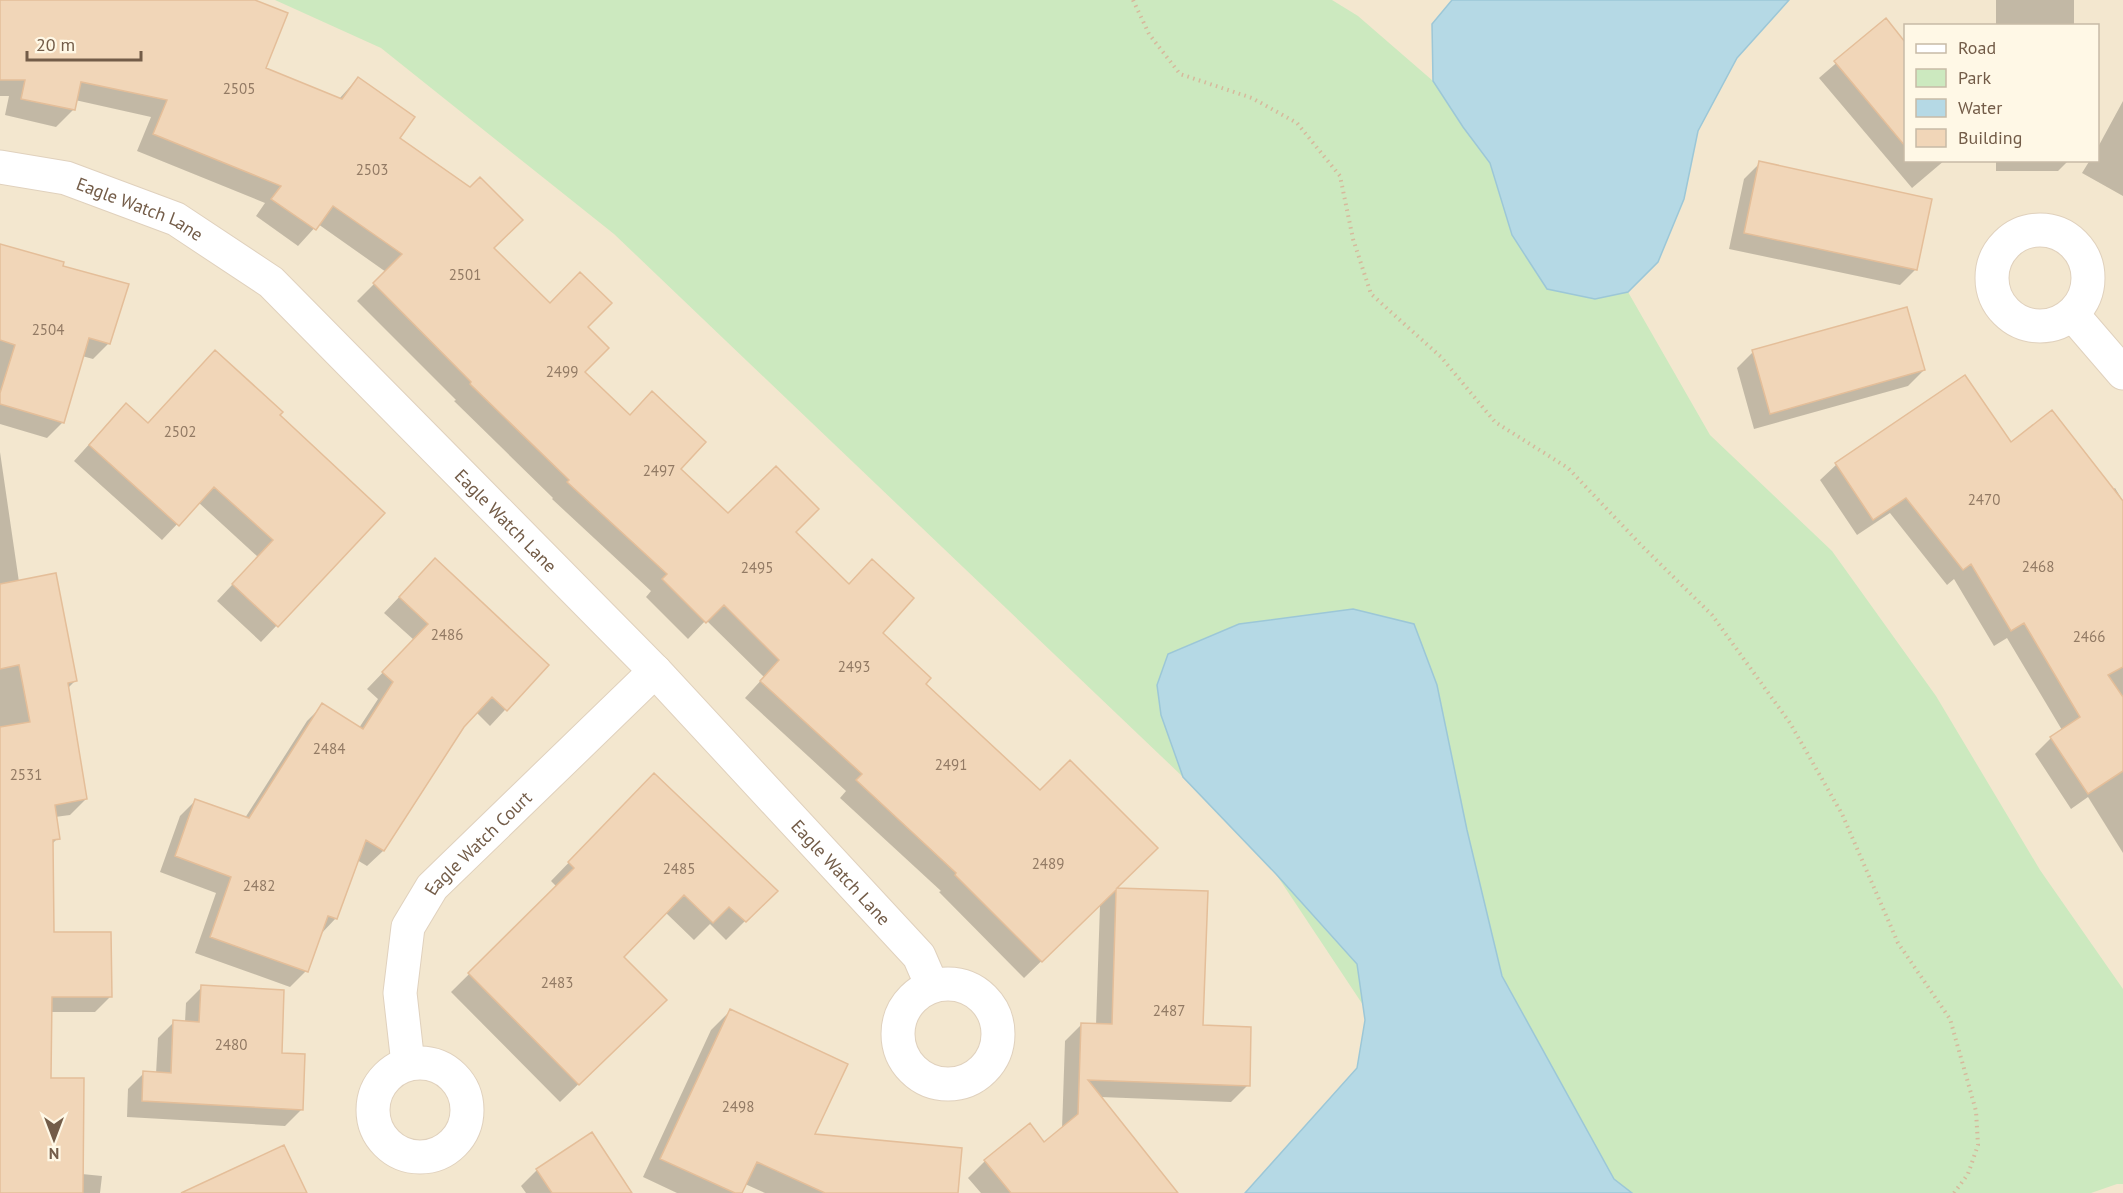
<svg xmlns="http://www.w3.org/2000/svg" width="2123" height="1193" viewBox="0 0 2123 1193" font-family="'PT Sans',sans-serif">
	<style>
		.residential { fill: #f3e7cf; fill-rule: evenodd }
		.green { fill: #cce9bf }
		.water { fill: #b5d9e5; stroke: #9cc7d7; stroke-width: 1.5 }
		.shadow { fill: #0003 }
		.building { fill: #f1d6b8; stroke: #e4be99; stroke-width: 1.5 }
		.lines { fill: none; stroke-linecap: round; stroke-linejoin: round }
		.minor-casing { stroke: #e0d1bd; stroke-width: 35 }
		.path { stroke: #d6b99c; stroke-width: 4; stroke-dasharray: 1.5 4.5; stroke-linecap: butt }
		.minor { stroke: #fff; stroke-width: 33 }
		.labels { text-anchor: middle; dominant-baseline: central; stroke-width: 4.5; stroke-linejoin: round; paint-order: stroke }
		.number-label { font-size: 15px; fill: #927a64 }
		.street-label { font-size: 18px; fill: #735c48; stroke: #fff8e6 }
	</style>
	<rect width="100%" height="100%" fill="#fcf4e0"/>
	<path class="residential" d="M 0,0 L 2123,0 L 2123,1193 L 0,1193 ZM 1906,26 L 2098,26 L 2098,160 L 1906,160 Z"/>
	<path class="green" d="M 275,0 L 1332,0 L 1358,16 L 1433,81 L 1463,127 L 1490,163 L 1512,235 L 1595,299 L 1628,292 L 1710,435 L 1832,551 L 1936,696 L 2040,870 L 2123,989 L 2123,1184 L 2117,1184 L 2091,1193 L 1488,1193 L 1276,874 L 1183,777 L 614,234 L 381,48 Z"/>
	<path class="water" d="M 1452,0 L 1789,0 L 1737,58 L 1698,131 L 1684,199 L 1658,262 L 1628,292 L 1595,299 L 1547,289 L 1512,235 L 1490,163 L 1463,127 L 1433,81 L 1432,24 Z
		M 1353,609 L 1414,624 L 1437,685 L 1467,830 L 1502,976 L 1614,1179 L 1632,1193 L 1245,1193 L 1357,1068 L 1365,1020 L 1357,964 L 1276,874 L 1183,777 L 1161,715 L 1157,685 L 1168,654 L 1239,624 Z"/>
	<path class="shadow" d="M 0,0 L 251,0 L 264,69 L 339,99 L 358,78 L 398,138 L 492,248 L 550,305 L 586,327 L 583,372 L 679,469 L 728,515 L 794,532 L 924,684 L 1114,889 L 1206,892 L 1202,1027 L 1248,1085 L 1231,1102 L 1100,1097 L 1163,1193 L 981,1193 L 968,1178 L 985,1161 L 1044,1144 L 1062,1129 L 1065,1041 L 1082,1024 L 1096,1025 L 1100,904 L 1024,978 L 939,892 L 941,891 L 840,798 L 846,791 L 745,698 L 764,677 L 706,620 L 688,639 L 646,597 L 651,591 L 552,499 L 553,498 L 454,401 L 456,400 L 357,301 L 386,272 L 318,224 L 298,246 L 256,216 L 265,203 L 137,151 L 151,117 L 75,100 L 73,110 L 56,127 L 5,115 L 9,96 L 0,96 Z
		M 1996,0 L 2074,0 L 2074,26 L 1996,26 Z
		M 1886,20 L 1906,44 L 1906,160 L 1945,160 L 1912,188 L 1819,78 Z
		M 2123,101 L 2123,196 L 2082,173 L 2090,160 L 2098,160 L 2098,147 Z
		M 1996,160 L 2069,160 L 2058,171 L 1996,171 Z
		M 1760,163 L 1916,269 L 1900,285 L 1729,249 L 1744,179 Z
		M 0,246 L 61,267 L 109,343 L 93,359 L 82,356 L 63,422 L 47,438 L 0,424 Z
		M 1753,352 L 1924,370 L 1908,386 L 1754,429 L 1737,368 Z
		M 1965,377 L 2010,444 L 2112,490 L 2115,488 L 2123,501 L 2123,853 L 2088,797 L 2071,809 L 2035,754 L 2051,738 L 2062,730 L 2007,638 L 1994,646 L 1954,579 L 1947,585 L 1890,513 L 1857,535 L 1820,480 L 1836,465 Z
		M 278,415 L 383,513 L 261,642 L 217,601 L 258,557 L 198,502 L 162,540 L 74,461 L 110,421 L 148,425 Z
		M 0,452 L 19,582 L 75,681 L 68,688 L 86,799 L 70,815 L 55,817 L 58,838 L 51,845 L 52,934 L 111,996 L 95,1012 L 50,1012 L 49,1079 L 82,1174 L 102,1176 L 100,1193 L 0,1193 Z
		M 419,576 L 547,665 L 490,726 L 476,712 L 463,726 L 383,851 L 367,866 L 357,860 L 336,918 L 320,935 L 306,971 L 290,987 L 195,953 L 216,893 L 160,872 L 180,816 L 196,800 L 245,818 L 307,721 L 323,705 L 359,728 L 378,699 L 367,689 L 414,640 L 384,613 Z
		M 636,793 L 775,891 L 726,940 L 710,924 L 694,940 L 665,912 L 622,957 L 665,1000 L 560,1102 L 451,992 L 557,887 L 551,881 Z
		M 202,987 L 301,1110 L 285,1126 L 127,1117 L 128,1089 L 144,1073 L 156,1074 L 158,1038 L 174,1022 L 185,1022 L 186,1003 Z
		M 730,1011 L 813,1135 L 956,1193 L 765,1193 L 745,1184 L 741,1193 L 677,1193 L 643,1177 L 711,1030 Z
		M 537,1170 L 631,1193 L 526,1193 L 521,1186 Z"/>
	<path class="building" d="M 0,0 L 255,0 L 288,13 L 266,68 L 342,99 L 358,77 L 415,117 L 400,138 L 470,187 L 480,177 L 523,220 L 494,248 L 550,303 L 580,272 L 612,303 L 588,327 L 609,348 L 585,372 L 630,415 L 652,391 L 706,442 L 681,469 L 728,513 L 776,466 L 819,509 L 796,532 L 849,584 L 872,559 L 914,598 L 883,633 L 931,678 L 926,684 L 1040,790 L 1070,760 L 1158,848 L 1117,888 L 1208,891 L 1203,1025 L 1251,1027 L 1250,1086 L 1088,1080 L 1178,1193 L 1011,1193 L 984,1160 L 1030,1123 L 1044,1142 L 1078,1114 L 1081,1023 L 1112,1024 L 1116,890 L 1042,962 L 955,875 L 956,873 L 856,780 L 862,774 L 760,681 L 779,660 L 724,605 L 706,623 L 662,579 L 667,574 L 567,482 L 569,480 L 470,384 L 471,382 L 373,283 L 402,254 L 333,206 L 316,230 L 271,199 L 281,186 L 153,134 L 167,100 L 81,82 L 75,110 L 21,99 L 25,80 L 0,80 Z
		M 1886,18 L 1905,42 L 1905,146 L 1834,61 Z
		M 1759,161 L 1932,199 L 1917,270 L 1744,233 Z
		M 0,244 L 64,262 L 63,266 L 129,284 L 110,344 L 89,338 L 64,423 L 0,404 L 0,393 L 15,345 L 0,340 Z
		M 1907,307 L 1925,370 L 1770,414 L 1752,350 Z
		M 215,350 L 283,412 L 280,415 L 385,513 L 278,627 L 232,584 L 273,540 L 214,487 L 179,526 L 89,445 L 126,403 L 148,423 Z
		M 1965,375 L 2011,442 L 2052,410 L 2123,501 L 2123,667 L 2108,675 L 2123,697 L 2123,771 L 2088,794 L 2050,737 L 2080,717 L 2024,623 L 2011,631 L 1971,564 L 1963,570 L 1906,498 L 1873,520 L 1835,463 Z
		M 435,558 L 549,665 L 507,711 L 492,697 L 464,727 L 384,851 L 366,840 L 337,919 L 328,916 L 308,972 L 210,937 L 231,877 L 175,856 L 195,799 L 249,818 L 322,703 L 363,729 L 393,682 L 382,672 L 428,624 L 399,597 Z
		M 56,573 L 77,681 L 68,683 L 87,799 L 55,805 L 60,839 L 53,840 L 54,932 L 111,932 L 112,997 L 52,997 L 51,1078 L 84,1078 L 83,1193 L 0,1193 L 0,727 L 30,722 L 19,665 L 0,669 L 0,584 Z
		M 654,773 L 778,891 L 746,922 L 729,907 L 713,923 L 684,895 L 624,957 L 667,1000 L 579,1085 L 468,973 L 574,868 L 568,862 Z
		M 201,985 L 284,990 L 282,1053 L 305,1054 L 303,1110 L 142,1101 L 143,1071 L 171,1073 L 173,1020 L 199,1022 Z
		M 730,1009 L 848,1064 L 815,1134 L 962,1148 L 958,1193 L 825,1193 L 757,1162 L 742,1193 L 735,1193 L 660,1159 Z
		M 592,1132 L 632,1193 L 552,1193 L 536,1169 Z
		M 284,1145 L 307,1193 L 181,1193 Z"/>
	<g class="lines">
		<g class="minor-casing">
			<g id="minor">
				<path id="s1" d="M 0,167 L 66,178 L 176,219 L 271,282 L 655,671 L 919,956 L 932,986"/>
				<circle cx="2040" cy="278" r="48"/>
				<path d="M 2073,315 L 2123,373"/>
				<circle cx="948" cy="1034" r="50"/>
				<circle cx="420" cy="1110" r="47"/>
				<path id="s2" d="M 408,1064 L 400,993 L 408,927 L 432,887 L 655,671"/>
			</g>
		</g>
		<path class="path" d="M 1133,0 L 1149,34 L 1180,74 L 1252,98 L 1297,123 L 1340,176 L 1353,239 L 1371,294 L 1441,357 L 1495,422 L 1568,468 L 1640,544 L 1712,615 L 1790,723 L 1842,814 L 1898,943 L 1950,1019 L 1976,1111 L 1978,1145 L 1968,1174 L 1954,1193"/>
		<use href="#minor" class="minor"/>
	</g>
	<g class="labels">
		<g class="number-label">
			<text x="239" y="88">2505</text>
			<text x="372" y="169">2503</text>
			<text x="465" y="274">2501</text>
			<text x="48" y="329">2504</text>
			<text x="562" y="371">2499</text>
			<text x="180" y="431">2502</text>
			<text x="659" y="470">2497</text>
			<text x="1984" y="499">2470</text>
			<text x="2038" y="566">2468</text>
			<text x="757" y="567">2495</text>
			<text x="447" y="634">2486</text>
			<text x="2089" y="636">2466</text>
			<text x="854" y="666">2493</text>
			<text x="329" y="748">2484</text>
			<text x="951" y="764">2491</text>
			<text x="26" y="774">2531</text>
			<text x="1048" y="863">2489</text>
			<text x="679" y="868">2485</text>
			<text x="259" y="885">2482</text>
			<text x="557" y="982">2483</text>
			<text x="1169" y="1010">2487</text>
			<text x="231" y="1044">2480</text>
			<text x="738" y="1106">2498</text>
		</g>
		<g class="street-label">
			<text stroke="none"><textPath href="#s1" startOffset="147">Eagle Watch Lane</textPath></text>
			<text stroke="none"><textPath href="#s1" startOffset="633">Eagle Watch Lane</textPath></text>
			<text stroke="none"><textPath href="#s2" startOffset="248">Eagle Watch Court</textPath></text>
			<text stroke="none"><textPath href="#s1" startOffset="1119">Eagle Watch Lane</textPath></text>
		</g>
	</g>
	<rect x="1904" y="24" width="195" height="138" fill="#fff8e6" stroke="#c7baa7" stroke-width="1.5"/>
	<rect x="1916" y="44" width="30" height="9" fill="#ffffff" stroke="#c7baa7" stroke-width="1.5"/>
	<text x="1958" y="54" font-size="18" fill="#735c48">Road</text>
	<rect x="1916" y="69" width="30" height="18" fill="#cce9bf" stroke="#c7baa7" stroke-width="1.5"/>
	<text x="1958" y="84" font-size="18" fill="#735c48">Park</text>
	<rect x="1916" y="99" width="30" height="18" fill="#b5d9e5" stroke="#c7baa7" stroke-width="1.5"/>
	<text x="1958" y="114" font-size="18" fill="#735c48">Water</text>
	<rect x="1916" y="129" width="30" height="18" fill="#f1d6b8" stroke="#c7baa7" stroke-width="1.5"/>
	<text x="1958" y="144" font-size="18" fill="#735c48">Building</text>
	<g transform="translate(54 1139) rotate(180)" stroke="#fff8e6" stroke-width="4.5" paint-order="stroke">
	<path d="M0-4.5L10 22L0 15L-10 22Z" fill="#735c48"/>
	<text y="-9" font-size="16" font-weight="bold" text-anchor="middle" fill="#735c48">N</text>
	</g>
	<path d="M27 51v9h114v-9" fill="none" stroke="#735c48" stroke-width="3"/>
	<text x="36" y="51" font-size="18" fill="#735c48" stroke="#fff8e6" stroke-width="4.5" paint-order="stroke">20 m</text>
</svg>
